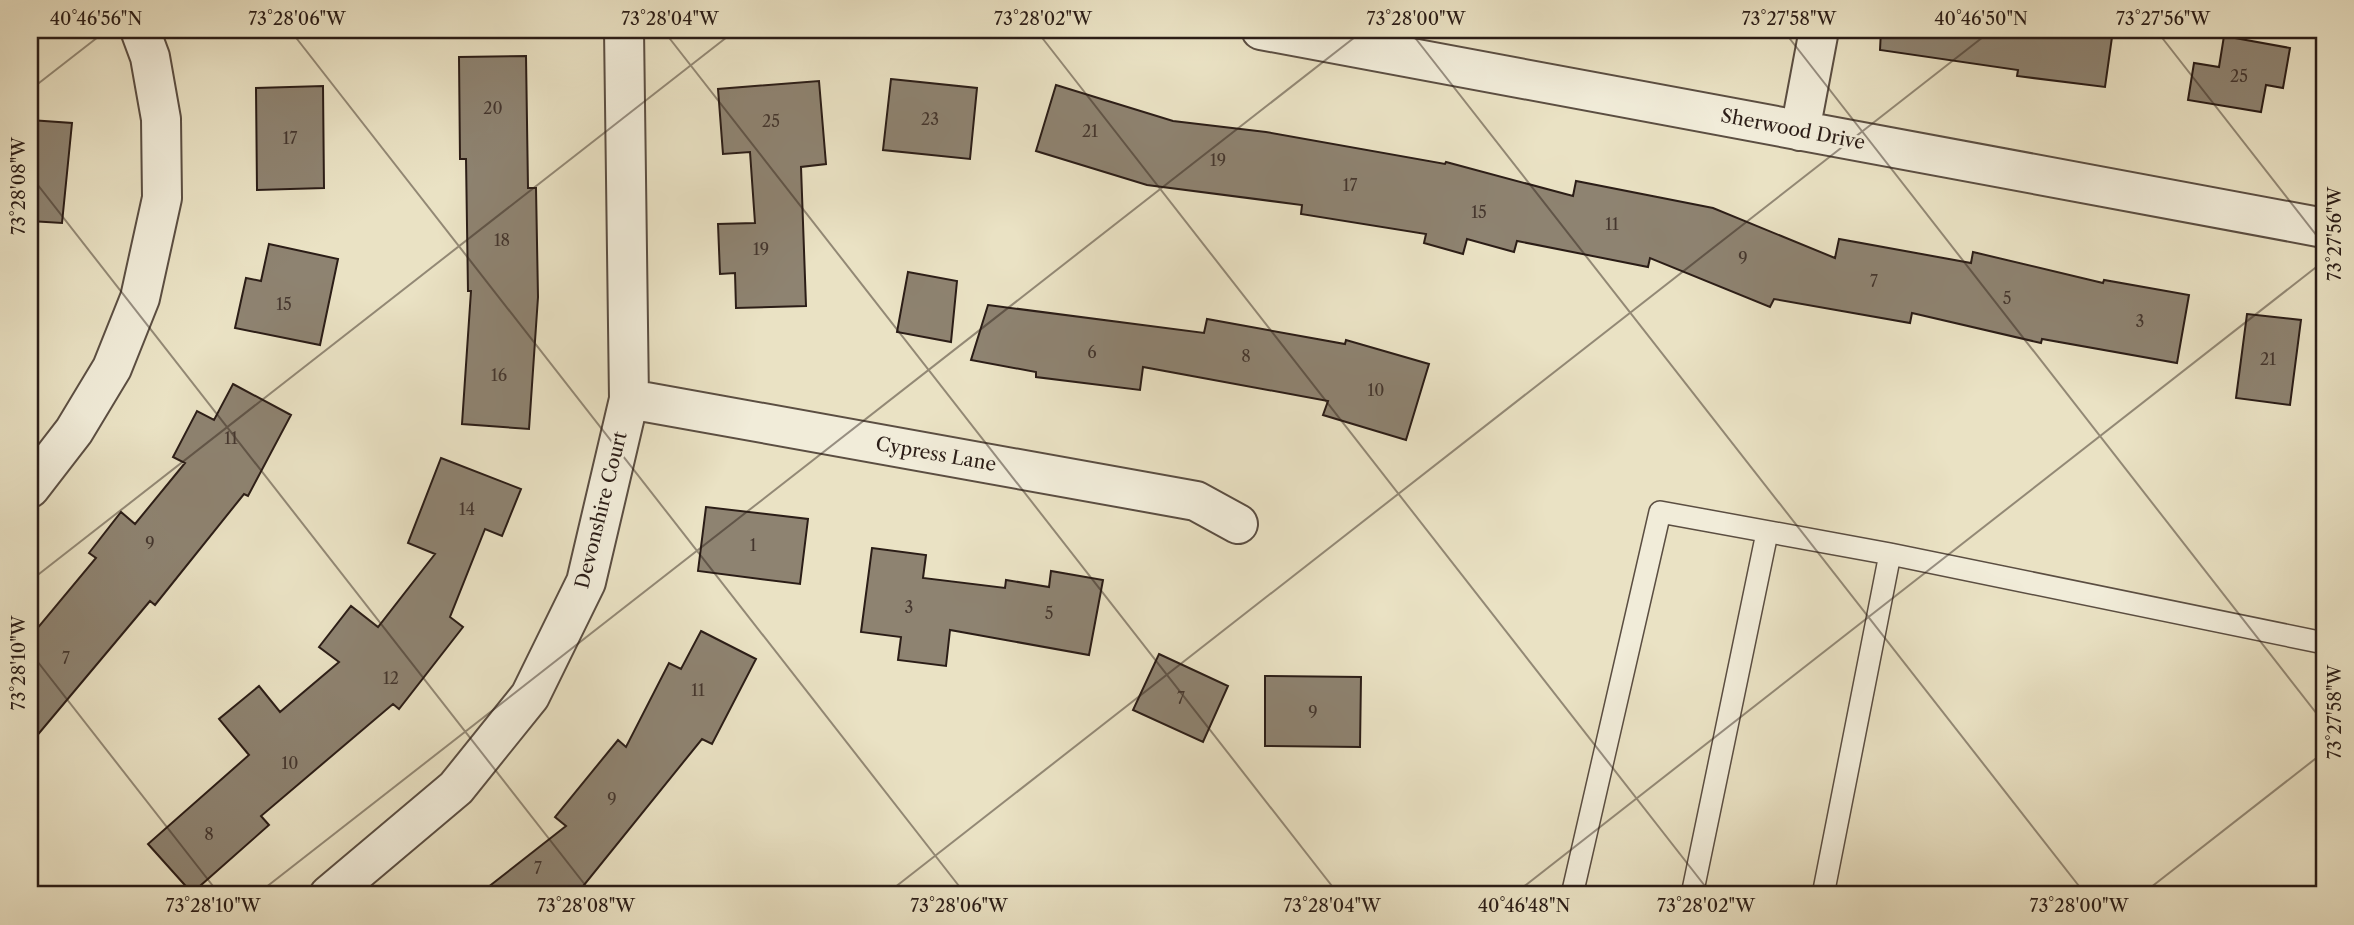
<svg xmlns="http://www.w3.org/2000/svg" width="2354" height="925" viewBox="0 0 2354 925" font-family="'Libre Caslon Text',serif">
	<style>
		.building { fill: #8e8371; stroke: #2b1d17; stroke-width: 2 }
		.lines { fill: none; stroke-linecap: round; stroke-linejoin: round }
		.lane-casing { stroke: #5b4e42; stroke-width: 24 }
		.street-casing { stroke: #5b4e42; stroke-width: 42 }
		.lane { stroke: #f1ecd9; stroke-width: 21 }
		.street { stroke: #f1ecd9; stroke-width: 38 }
		.ticks { fill: none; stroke: #2b1d17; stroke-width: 2; stroke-opacity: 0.45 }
		.labels { text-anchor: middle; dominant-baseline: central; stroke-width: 6; stroke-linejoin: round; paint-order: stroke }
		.number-label { font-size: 16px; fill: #44362e }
		.street-label { font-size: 19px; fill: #2b1d17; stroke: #f1ecd9 }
		.neatline { fill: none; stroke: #2b1d17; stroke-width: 2.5 }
		.ticks-label { font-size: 18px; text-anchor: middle; fill: #2b1d17 }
	</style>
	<rect width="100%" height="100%" fill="#eae2c4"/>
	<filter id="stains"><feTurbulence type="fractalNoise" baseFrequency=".00286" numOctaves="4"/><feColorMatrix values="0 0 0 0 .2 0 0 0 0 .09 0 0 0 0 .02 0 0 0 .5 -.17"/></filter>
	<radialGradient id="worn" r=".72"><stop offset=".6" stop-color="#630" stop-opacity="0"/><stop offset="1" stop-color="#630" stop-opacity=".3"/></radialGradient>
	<path class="building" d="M 1881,30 L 2113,30 L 2105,87 L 2017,76 L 2018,70 L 1880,50 Z
		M 2224,36 L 2290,48 L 2283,88 L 2266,85 L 2261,112 L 2188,100 L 2194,63 L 2219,67 Z
		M 526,56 L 528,188 L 536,188 L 538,297 L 529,429 L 462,424 L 471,291 L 468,291 L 466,159 L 460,159 L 459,57 Z
		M 891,79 L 977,88 L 970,159 L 883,150 Z
		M 819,81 L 826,164 L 801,167 L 806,306 L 736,308 L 735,273 L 720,274 L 718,224 L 755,223 L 750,152 L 723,154 L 718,89 Z
		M 1056,85 L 1173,121 L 1266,132 L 1445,164 L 1446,162 L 1573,196 L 1576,181 L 1713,208 L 1835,258 L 1839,239 L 1971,263 L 1973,252 L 2103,283 L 2104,280 L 2189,295 L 2177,363 L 2042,339 L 2041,343 L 1912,313 L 1910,323 L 1774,299 L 1770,307 L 1650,258 L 1648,267 L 1517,241 L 1514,252 L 1467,239 L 1463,254 L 1424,243 L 1426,234 L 1301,214 L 1302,205 L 1147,185 L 1036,151 Z
		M 323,86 L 324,188 L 257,190 L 256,88 Z
		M 30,120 L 72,123 L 62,223 L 30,221 Z
		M 269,244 L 338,259 L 320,345 L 235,328 L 246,278 L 261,281 Z
		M 908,272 L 957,281 L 951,342 L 897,332 Z
		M 988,305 L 1204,333 L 1207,319 L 1345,344 L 1346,340 L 1429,364 L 1406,440 L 1323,415 L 1328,401 L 1143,367 L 1140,390 L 1036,377 L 1036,372 L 971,360 Z
		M 2247,314 L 2301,320 L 2290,405 L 2236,398 Z
		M 233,384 L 291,415 L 248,496 L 244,494 L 155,605 L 150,601 L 30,744 L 30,637 L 96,558 L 89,553 L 121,512 L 135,524 L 185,463 L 173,457 L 197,411 L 214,420 Z
		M 441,458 L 521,489 L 502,536 L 485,529 L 450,617 L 463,627 L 399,709 L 393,704 L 261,816 L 269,825 L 192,893 L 148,844 L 249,755 L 219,719 L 259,686 L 280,712 L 339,662 L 319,647 L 351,606 L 378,627 L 435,554 L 408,543 Z
		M 706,507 L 808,519 L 800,584 L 698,571 Z
		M 872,548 L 926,555 L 923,578 L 1005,588 L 1006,580 L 1049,587 L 1051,571 L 1103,580 L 1089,655 L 950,630 L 946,666 L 898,660 L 901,637 L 861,632 Z
		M 701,631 L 756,659 L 712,744 L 702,739 L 576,895 L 478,895 L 566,826 L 555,817 L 618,740 L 626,747 L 669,663 L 681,669 Z
		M 1159,654 L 1228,686 L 1203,742 L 1133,710 Z
		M 1265,676 L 1361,677 L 1360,747 L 1265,746 Z"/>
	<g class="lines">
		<g class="lane-casing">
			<path id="lane" d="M 1572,895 L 1660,512 L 1890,554 L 2324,643
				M 1692,895 L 1767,533
				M 1823,895 L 1890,554"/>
		</g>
		<g class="street-casing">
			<path id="street" d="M 1261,30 L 2324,228
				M 1800,131 L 1819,30
				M 629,399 L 1196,501 L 1238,524
				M 30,488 L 74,431 L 112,368 L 140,298 L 162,198 L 161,119 L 150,57 L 140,30
				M 329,895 L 456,788 L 530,696 L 586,582 L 629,399 L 624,30"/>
		</g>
		<use href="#lane" class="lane"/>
		<use href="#street" class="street"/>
	</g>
	<path class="ticks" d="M 290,30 L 966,895M 663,30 L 1339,895M 1036,30 L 1712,895M 1409,30 L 2086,895M 1783,30 L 2324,723M 2156,30 L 2324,245M 30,90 L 107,30M 30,175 L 593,895M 30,581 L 736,30M 30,652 L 220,895M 256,895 L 1364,30M 885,895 L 1992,30M 1513,895 L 2324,261M 2141,895 L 2324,752"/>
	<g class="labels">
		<g class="number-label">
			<text x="2239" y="76">25</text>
			<text x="493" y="108">20</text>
			<text x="930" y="119">23</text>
			<text x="771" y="121">25</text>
			<text x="1090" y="131">21</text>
			<text x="290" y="138">17</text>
			<text x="1218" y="160">19</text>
			<text x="1350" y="185">17</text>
			<text x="1479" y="212">15</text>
			<text x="1612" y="224">11</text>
			<text x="502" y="240">18</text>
			<text x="761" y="249">19</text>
			<text x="1743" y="258">9</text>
			<text x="1874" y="281">7</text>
			<text x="2007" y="298">5</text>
			<text x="284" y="304">15</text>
			<text x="2140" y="321">3</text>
			<text x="1092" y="352">6</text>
			<text x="1246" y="356">8</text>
			<text x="2268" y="359">21</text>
			<text x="499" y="375">16</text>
			<text x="1376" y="390">10</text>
			<text x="231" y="438">11</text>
			<text x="467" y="509">14</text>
			<text x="150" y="543">9</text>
			<text x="753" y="545">1</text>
			<text x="909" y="607">3</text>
			<text x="1049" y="613">5</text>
			<text x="66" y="658">7</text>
			<text x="391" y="678">12</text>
			<text x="698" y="690">11</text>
			<text x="1181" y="698">7</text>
			<text x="1313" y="712">9</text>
			<text x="290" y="763">10</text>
			<text x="612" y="799">9</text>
			<text x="209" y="834">8</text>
			<text x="538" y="868">7</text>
		</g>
		<g class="street-label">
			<text transform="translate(1793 129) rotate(11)">Sherwood Drive</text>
			<text transform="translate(936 454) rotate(10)">Cypress Lane</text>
			<text transform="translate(601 510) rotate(-76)">Devonshire Court</text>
		</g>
	</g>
	<rect width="2354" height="925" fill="none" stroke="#eae2c4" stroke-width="77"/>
	<rect x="38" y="38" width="2278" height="848" class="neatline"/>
	<g class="ticks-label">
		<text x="96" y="25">40°46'56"N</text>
		<text x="297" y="25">73°28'06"W</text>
		<text x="670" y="25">73°28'04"W</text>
		<text x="1043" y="25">73°28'02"W</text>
		<text x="1416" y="25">73°28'00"W</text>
		<text x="1789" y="25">73°27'58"W</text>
		<text x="1981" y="25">40°46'50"N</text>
		<text x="2163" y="25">73°27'56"W</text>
		<text transform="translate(19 186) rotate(-90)" y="6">73°28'08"W</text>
		<text transform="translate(2335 234) rotate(-90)" y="6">73°27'56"W</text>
		<text transform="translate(19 663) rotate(-90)" y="6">73°28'10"W</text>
		<text transform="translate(2335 712) rotate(-90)" y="6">73°27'58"W</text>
		<text x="213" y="912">73°28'10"W</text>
		<text x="586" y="912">73°28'08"W</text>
		<text x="959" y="912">73°28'06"W</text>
		<text x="1332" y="912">73°28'04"W</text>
		<text x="1524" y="912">40°46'48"N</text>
		<text x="1706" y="912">73°28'02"W</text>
		<text x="2079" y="912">73°28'00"W</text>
	</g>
	<rect width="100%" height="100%" filter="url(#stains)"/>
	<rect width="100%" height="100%" fill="url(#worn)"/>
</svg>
